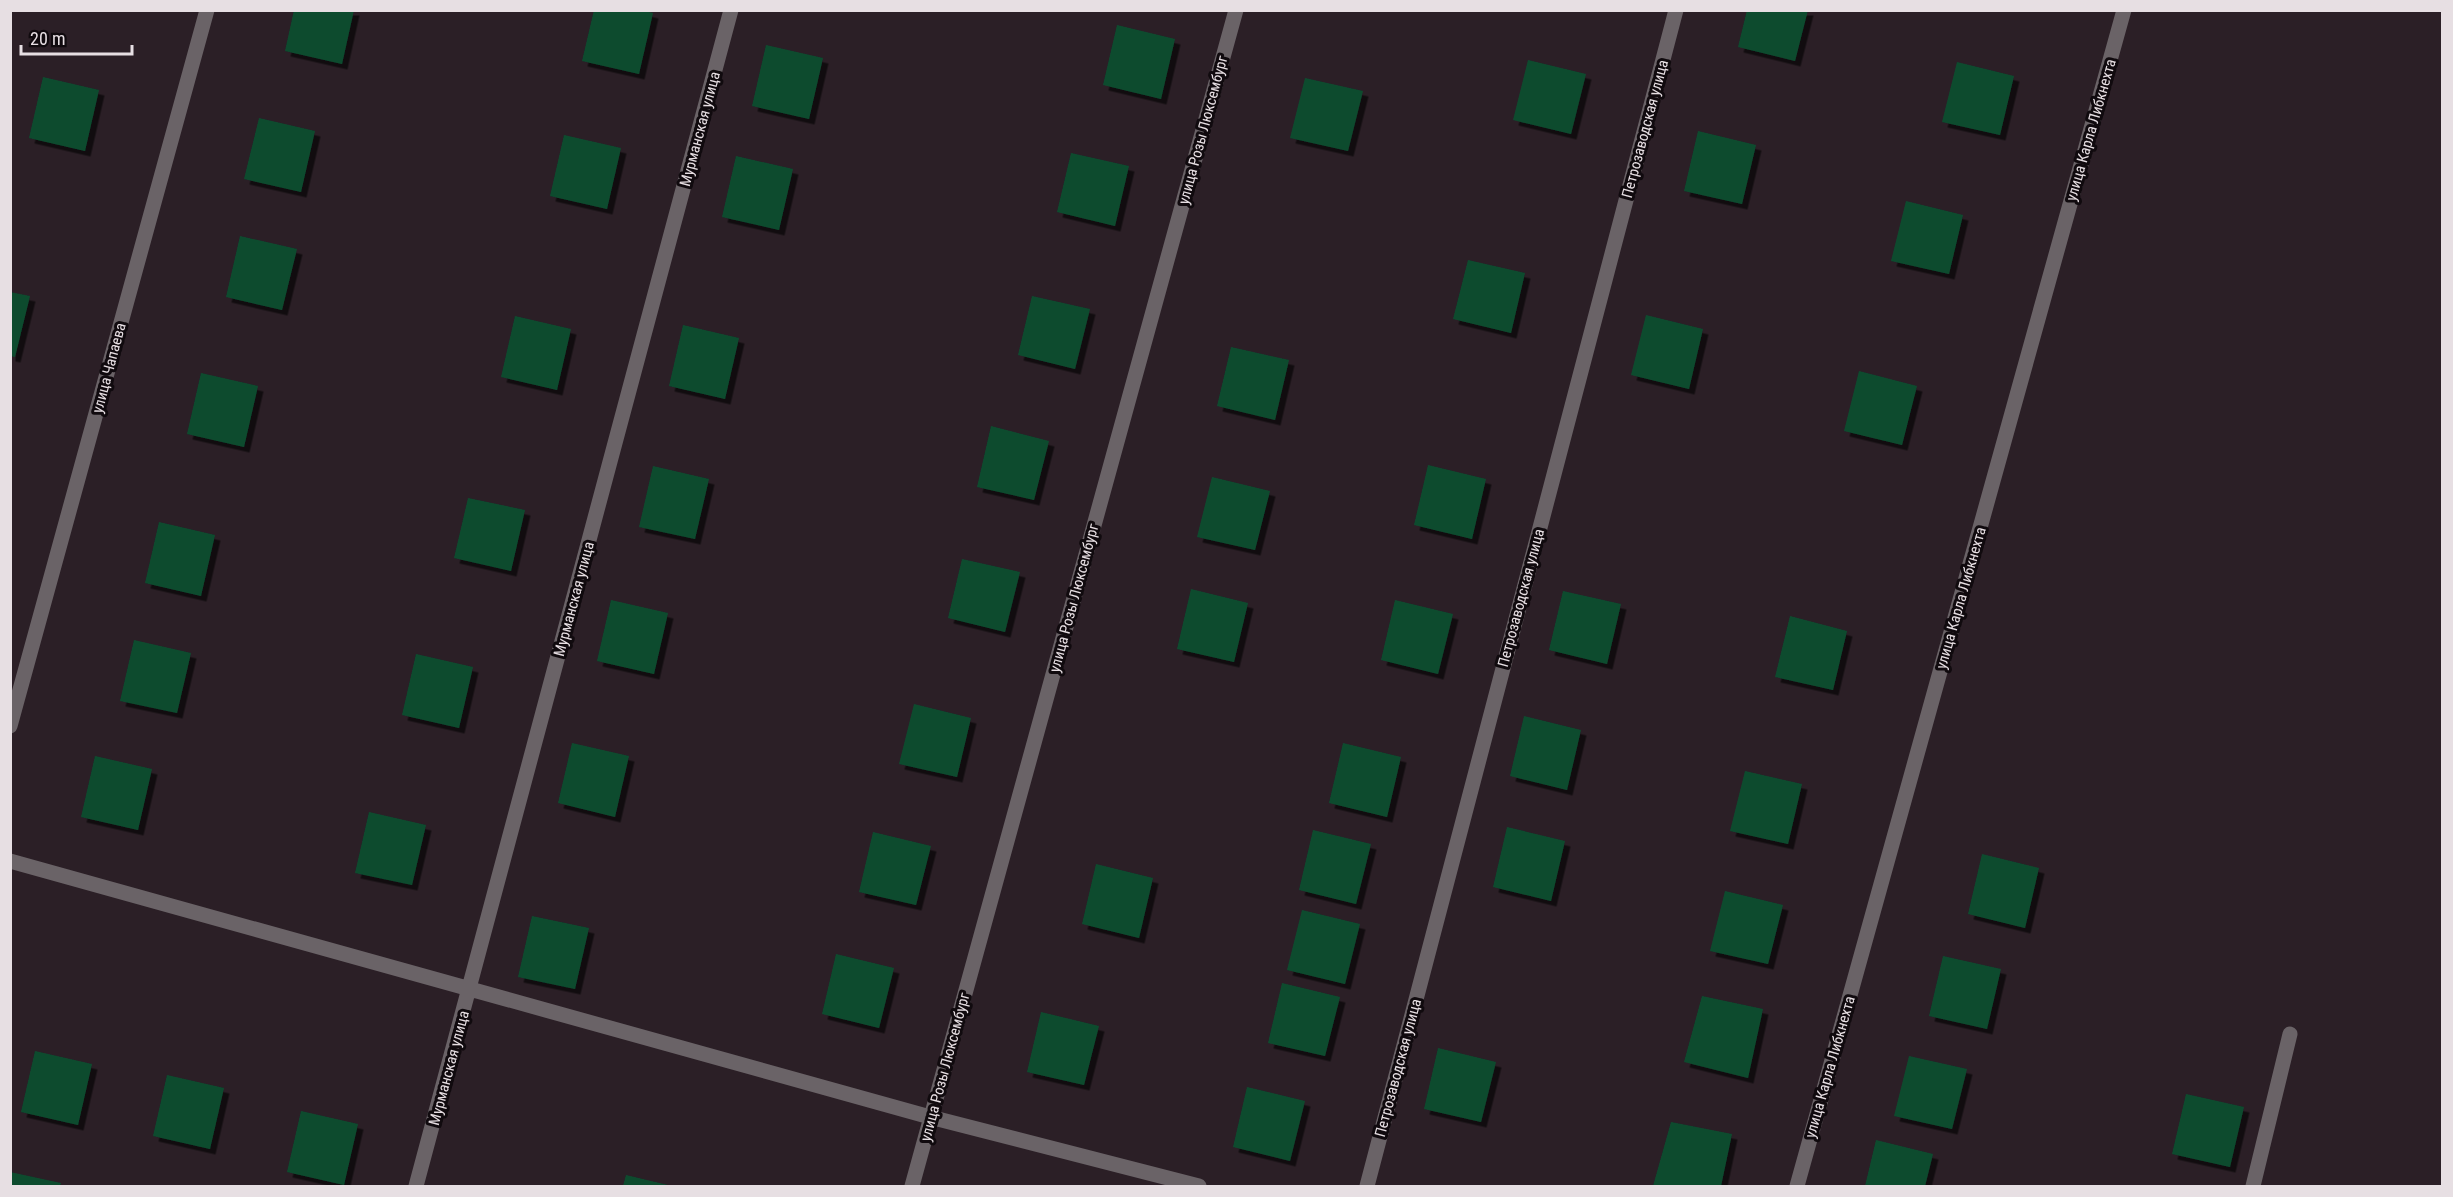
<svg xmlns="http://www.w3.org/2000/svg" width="2453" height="1197" viewBox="0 0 2453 1197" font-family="'Roboto Condensed',sans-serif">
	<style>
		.building { fill: #0c4b2f; filter: url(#shadow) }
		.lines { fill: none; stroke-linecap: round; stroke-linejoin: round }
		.minor { stroke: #6a6367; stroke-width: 15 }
		.labels { text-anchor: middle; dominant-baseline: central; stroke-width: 6; stroke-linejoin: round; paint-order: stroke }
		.street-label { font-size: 15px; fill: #e7dfe3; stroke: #100a0e }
	</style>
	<defs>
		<filter id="shadow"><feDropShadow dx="5.5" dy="5.5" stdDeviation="0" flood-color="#0009"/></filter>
	</defs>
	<rect width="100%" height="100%" fill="#2b1f26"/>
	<path class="building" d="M 294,10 L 354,10 L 342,64 L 285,51 Z
		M 594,10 L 641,10 L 653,13 L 639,74 L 582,61 Z
		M 1747,10 L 1808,10 L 1795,61 L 1738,47 Z
		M 1117,25 L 1175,39 L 1161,99 L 1103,85 Z
		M 766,45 L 823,58 L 809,119 L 752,106 Z
		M 1528,60 L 1586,74 L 1571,134 L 1513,120 Z
		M 1957,62 L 2014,76 L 2000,135 L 1942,122 Z
		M 43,77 L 99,90 L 85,151 L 29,138 Z
		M 1305,78 L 1363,91 L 1348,151 L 1290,138 Z
		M 259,118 L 315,131 L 301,192 L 244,179 Z
		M 1698,131 L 1756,145 L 1742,204 L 1684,191 Z
		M 564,135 L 621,148 L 607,209 L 550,196 Z
		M 1071,153 L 1129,166 L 1115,226 L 1057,212 Z
		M 736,156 L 793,169 L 779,230 L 722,217 Z
		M 1906,201 L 1963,215 L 1949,274 L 1891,261 Z
		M 240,236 L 297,249 L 282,310 L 226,297 Z
		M 1468,260 L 1525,273 L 1511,333 L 1453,319 Z
		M 10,292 L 30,296 L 15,357 L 10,356 Z
		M 1032,296 L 1090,309 L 1075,369 L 1018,355 Z
		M 1646,315 L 1703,329 L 1689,389 L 1631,375 Z
		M 515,316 L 571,329 L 557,390 L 501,377 Z
		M 683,325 L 739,338 L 725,399 L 669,386 Z
		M 1231,347 L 1289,360 L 1275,420 L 1217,406 Z
		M 1859,371 L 1917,386 L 1902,445 L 1844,431 Z
		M 201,373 L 258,386 L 244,447 L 187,434 Z
		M 991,426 L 1049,441 L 1034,500 L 977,487 Z
		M 1428,465 L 1486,479 L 1472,539 L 1414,525 Z
		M 653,466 L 709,479 L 695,539 L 639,527 Z
		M 1212,477 L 1270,491 L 1255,550 L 1197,537 Z
		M 468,498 L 525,510 L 511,571 L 454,558 Z
		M 159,522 L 215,535 L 201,596 L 145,583 Z
		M 962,559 L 1020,572 L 1005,632 L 948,618 Z
		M 1191,589 L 1248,603 L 1234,662 L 1177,649 Z
		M 1563,591 L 1621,604 L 1607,664 L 1549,650 Z
		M 611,600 L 668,613 L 654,674 L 597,661 Z
		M 1395,600 L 1453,614 L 1438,674 L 1381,660 Z
		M 1790,616 L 1847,631 L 1833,690 L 1775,677 Z
		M 134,640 L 191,653 L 177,713 L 120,701 Z
		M 416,654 L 473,667 L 459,728 L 402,715 Z
		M 914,704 L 971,718 L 957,777 L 899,764 Z
		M 1524,716 L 1581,730 L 1567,790 L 1510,776 Z
		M 572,743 L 629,756 L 615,817 L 558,803 Z
		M 1343,743 L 1401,757 L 1387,817 L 1329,803 Z
		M 95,756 L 152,769 L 138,830 L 81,817 Z
		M 1745,771 L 1802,784 L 1788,844 L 1730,831 Z
		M 369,812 L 426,825 L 412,885 L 355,873 Z
		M 1507,827 L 1565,841 L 1551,901 L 1493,887 Z
		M 1313,830 L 1371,844 L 1356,904 L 1299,890 Z
		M 873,832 L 931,846 L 916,905 L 859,892 Z
		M 1982,854 L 2039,868 L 2025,928 L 1968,914 Z
		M 1096,864 L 1153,878 L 1139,938 L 1082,924 Z
		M 1725,891 L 1783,905 L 1768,964 L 1710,951 Z
		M 1302,910 L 1360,924 L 1345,984 L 1287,970 Z
		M 532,916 L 589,928 L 575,989 L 518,977 Z
		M 836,954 L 894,968 L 879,1028 L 822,1014 Z
		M 1943,956 L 2001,969 L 1987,1029 L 1929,1016 Z
		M 1282,983 L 1340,997 L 1325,1056 L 1268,1043 Z
		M 1702,996 L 1763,1009 L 1748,1078 L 1684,1062 Z
		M 1041,1012 L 1099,1026 L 1084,1085 L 1027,1072 Z
		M 1438,1048 L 1496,1062 L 1481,1122 L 1424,1109 Z
		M 35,1051 L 92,1064 L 78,1125 L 21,1112 Z
		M 1909,1056 L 1967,1069 L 1952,1129 L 1894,1116 Z
		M 167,1075 L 224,1088 L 210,1149 L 153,1136 Z
		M 1247,1087 L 1305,1101 L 1290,1161 L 1233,1147 Z
		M 2186,1094 L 2244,1107 L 2230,1167 L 2172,1154 Z
		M 301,1111 L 358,1124 L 344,1185 L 287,1172 Z
		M 1671,1122 L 1732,1134 L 1721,1186 L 1653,1186 Z
		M 1876,1140 L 1933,1154 L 1925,1186 L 1865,1186 Z
		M 10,1172 L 61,1183 L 60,1186 L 10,1186 Z
		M 626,1175 L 672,1186 L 623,1186 Z"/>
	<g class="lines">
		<path class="minor" d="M 10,726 L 207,10
			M 10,861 L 930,1117 L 1199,1186
			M 416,1186 L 731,10
			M 912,1186 L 1236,10
			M 1367,1186 L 1676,10
			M 1797,1186 L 2124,10
			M 2253,1186 L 2290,1034"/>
	</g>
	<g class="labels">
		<g class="street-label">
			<text transform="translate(700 129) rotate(-75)">Мурманская улица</text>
			<text transform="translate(1645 129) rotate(-75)">Петрозаводская улица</text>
			<text transform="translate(1203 130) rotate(-75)">улица Розы Люксембург</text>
			<text transform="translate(2091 130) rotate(-74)">улица Карла Либкнехта</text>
			<text transform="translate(109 368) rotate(-75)">улица Чапаева</text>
			<text transform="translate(1074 598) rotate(-75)">улица Розы Люксембург</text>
			<text transform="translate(1521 598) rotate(-75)">Петрозаводская улица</text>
			<text transform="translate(1961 598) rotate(-74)">улица Карла Либкнехта</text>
			<text transform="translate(574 599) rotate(-75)">Мурманская улица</text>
			<text transform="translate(945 1067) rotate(-75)">улица Розы Люксембург</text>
			<text transform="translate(1830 1067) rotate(-74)">улица Карла Либкнехта</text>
			<text transform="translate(449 1068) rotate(-75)">Мурманская улица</text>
			<text transform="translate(1398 1068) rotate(-75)">Петрозаводская улица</text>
		</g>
	</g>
	<rect width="2453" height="1197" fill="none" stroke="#e7dfe3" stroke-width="24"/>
	<path d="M21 45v9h111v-9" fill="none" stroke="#e7dfe3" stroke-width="3"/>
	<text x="30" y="45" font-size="18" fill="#e7dfe3" stroke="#100a0e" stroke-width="4.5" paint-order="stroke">20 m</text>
</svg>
